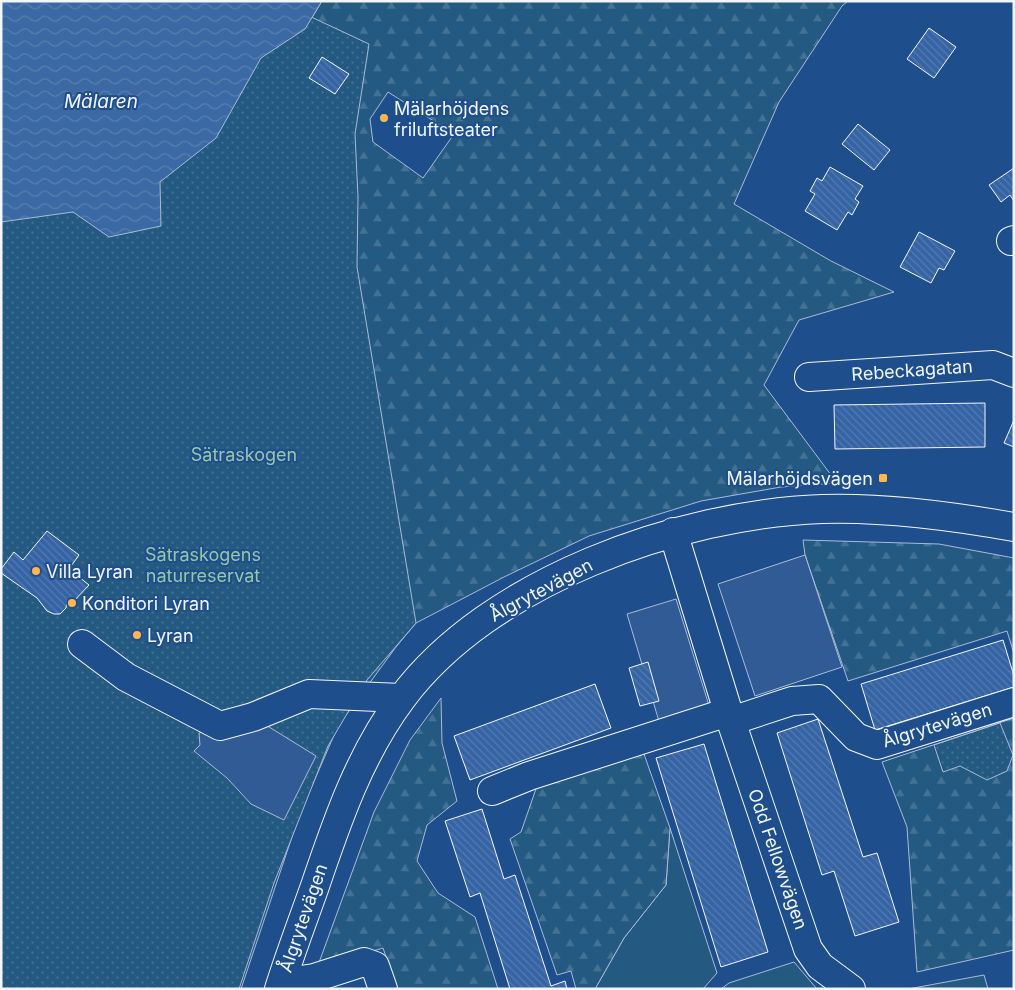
<svg xmlns="http://www.w3.org/2000/svg" width="1015" height="990" viewBox="0 0 1015 990" font-family="Inter,sans-serif">
	<style>
		.grass { fill: #245a82; stroke: #a8bbd7 }
		.forest { fill: url(#forest-firs); stroke: #a8bbd7; fill-rule: evenodd }
		.park { fill: url(#park-dots); stroke: #a8bbd7 }
		.parking { fill: #305b95; stroke: #a8bbd7 }
		.water { fill: url(#water-waves); stroke: #a8bbd7 }
		.building { fill: url(#building-back-hatch); stroke: #f2f6ff }
		.lines { fill: none; stroke-linecap: round; stroke-linejoin: round }
		.minor-casing { stroke: #f2f6ff; stroke-width: 30 }
		.minor { stroke: #1f4e8c; stroke-width: 28 }
		.poi-dot { fill: #ffb74d; stroke: #1f4e8c; stroke-width: 2 }
		.labels { text-anchor: middle; dominant-baseline: central; stroke-width: 4; stroke-linejoin: round; paint-order: stroke }
		.poi-label { font-size: 18px; fill: #f2f6ff; stroke: #1f4e8c; text-anchor: start }
		.street-label { font-size: 18px; fill: #f2f6ff; stroke: #1f4e8c }
		.park-label { font-size: 18px; fill: #97c8a6; stroke: #1f4e8c }
		.water-label { font-size: 19px; font-style: italic; fill: #f2f6ff; stroke: #1f4e8c }
	</style>
	<defs>
		<pattern id="forest-firs" width="22" height="20" patternUnits="userSpaceOnUse" patternTransform="scale(1.25)"><rect width="22" height="20" fill="#245a82"/><path d="M5 1l3.5 6h-7zM16 11l3.5 6h-7z" fill="#447295"/></pattern>
		<pattern id="park-dots" width="8" height="8" patternUnits="userSpaceOnUse" patternTransform="scale(1.25)"><rect width="8" height="8" fill="#245a82"/><path d="M2 2h.1M6 6h.1" fill="none" stroke="#447295" stroke-width="1.8" stroke-linecap="round"/></pattern>
		<pattern id="water-waves" width="16" height="10" patternUnits="userSpaceOnUse" patternTransform="scale(1.25)"><rect width="16" height="10" fill="#3b69a3"/><path d="M0 5q4-4 8 0t8 0" fill="none" stroke="#587fb1"/></pattern>
		<pattern id="building-back-hatch" width="6" height="6" patternUnits="userSpaceOnUse" patternTransform="scale(1.25)"><rect width="6" height="6" fill="#3563a3"/><path d="M-1 5l2 2M0 0l6 6M5-1l2 2" fill="none" stroke="#537ab1"/></pattern>
	</defs>
	<rect width="100%" height="100%" fill="#1f4e8c"/>
	<path class="grass" d="M 670,828 L 717,973 L 703,989 L 595,989 L 624,938 L 666,885 Z
		M 794,962 L 817,989 L 721,989 L 729,983 Z
		M 984,975 L 988,989 L 908,989 Z"/>
	<path class="forest" d="M 322,1 L 848,1 L 842,6 L 779,102 L 734,204 L 831,261 L 894,292 L 799,320 L 764,385 L 837,483 L 781,487 L 701,501 L 589,536 L 504,577 L 416,623 L 396,647 L 338,726 L 299,816 L 241,989 L 1,989 L 1,222 L 305,29 ZM 388,92 L 454,134 L 423,178 L 373,142 L 370,119 Z
		M 803,540 L 939,544 L 1014,558 L 1014,654 L 1007,631 L 848,681 L 805,555 Z
		M 441,698 L 442,743 L 457,801 L 427,825 L 417,861 L 438,893 L 475,917 L 498,989 L 397,989 L 383,948 L 317,968 L 374,812 L 410,740 Z
		M 1014,718 L 1014,950 L 917,972 L 907,827 L 882,762 Z
		M 644,754 L 670,828 L 666,885 L 624,938 L 595,989 L 576,989 L 571,971 L 557,975 L 510,839 L 521,832 L 538,783 Z"/>
	<path class="park" d="M 1,1 L 277,1 L 369,44 L 355,134 L 358,197 L 357,267 L 416,623 L 367,680 L 328,746 L 274,883 L 239,989 L 1,989 Z
		M 1000,723 L 1013,755 L 1007,771 L 987,780 L 960,766 L 943,772 L 934,745 Z"/>
	<path class="parking" d="M 805,555 L 842,667 L 755,696 L 718,584 Z
		M 676,599 L 711,712 L 661,728 L 627,614 Z
		M 253,717 L 316,756 L 284,820 L 251,804 L 227,778 L 194,751 L 200,745 L 199,733 Z"/>
	<path class="water" d="M 1,1 L 322,1 L 305,29 L 261,58 L 216,138 L 160,182 L 161,226 L 109,237 L 73,212 L 1,222 Z"/>
	<path class="building" d="M 929,28 L 956,47 L 934,78 L 907,59 Z
		M 322,57 L 349,74 L 335,94 L 309,78 Z
		M 858,124 L 890,150 L 874,170 L 842,144 Z
		M 830,167 L 863,186 L 855,199 L 859,202 L 852,215 L 848,212 L 837,230 L 805,211 L 815,194 L 810,191 L 817,178 L 822,181 Z
		M 1014,168 L 1014,201 L 1010,195 L 1001,202 L 989,185 Z
		M 919,232 L 955,251 L 944,270 L 939,268 L 931,283 L 900,267 Z
		M 985,403 L 985,447 L 835,449 L 834,405 Z
		M 1014,420 L 1014,447 L 1004,443 Z
		M 47,531 L 79,555 L 69,569 L 89,585 L 72,603 L 67,601 L 66,608 L 60,614 L 54,614 L 47,611 L 37,598 L 1,573 L 1,569 L 14,552 L 23,560 Z
		M 1003,640 L 1014,676 L 1014,687 L 875,730 L 861,684 Z
		M 648,662 L 659,701 L 640,706 L 629,668 Z
		M 595,684 L 611,728 L 470,780 L 454,736 Z
		M 818,719 L 863,857 L 877,853 L 899,922 L 855,936 L 834,871 L 822,875 L 777,733 Z
		M 704,744 L 768,952 L 721,967 L 656,758 Z
		M 482,809 L 504,879 L 515,875 L 551,986 L 565,981 L 567,989 L 510,989 L 480,893 L 470,897 L 445,821 Z"/>
	<g class="lines">
		<g class="minor-casing">
			<path id="minor" d="M 1011,241 L 1014,240
				M 809,377 L 993,365 L 1014,373
				M 673,532 L 731,721 L 808,949 L 820,966 L 851,989
				M 82,644 L 126,677 L 220,726 L 253,717 L 309,694 L 401,698
				M 731,721 L 792,701 L 819,699 L 856,737 L 877,745 L 1014,702
				M 492,791 L 529,776 L 728,712
				M 281,983 L 314,978 L 364,962 L 375,966 L 383,989
				M 279,989 C 290,954 303,920 315,886 C 337,821 360,754 402,698 C 489,581 680,514 822,509 C 885,507 952,516 1014,527"/>
		</g>
		<use href="#minor" class="minor"/>
	</g>
	<g class="poi-dot">
		<circle cx="384" cy="118" r="5"/>
		<rect x="878" y="473" width="10" height="10" rx="2.5"/>
		<circle cx="36" cy="571" r="5"/>
		<circle cx="72" cy="603" r="5"/>
		<circle cx="137" cy="635" r="5"/>
	</g>
	<g class="labels">
		<g class="poi-label">
			<text x="394" y="108">Mälarhöjdens<tspan x="394" dy="21">friluftsteater</tspan></text>
			<text x="873" y="478" text-anchor="end">Mälarhöjdsvägen</text>
			<text x="46" y="571">Villa Lyran</text>
			<text x="82" y="603">Konditori Lyran</text>
			<text x="147" y="635">Lyran</text>
		</g>
		<g class="street-label">
			<text transform="translate(912 370) rotate(-4)">Rebeckagatan</text>
			<text transform="translate(541 590) rotate(-28)">Ålgrytevägen</text>
			<text transform="translate(937 725) rotate(-17)">Ålgrytevägen</text>
			<text transform="translate(778 859) rotate(71)">Odd Fellowvägen</text>
			<text transform="translate(303 918) rotate(-71)">Ålgrytevägen</text>
		</g>
		<g class="park-label">
			<text x="244" y="454">Sätraskogen</text>
			<text x="203" y="554">Sätraskogens<tspan x="203" dy="21">naturreservat</tspan></text>
		</g>
		<g class="water-label">
			<text x="101" y="101">Mälaren</text>
		</g>
	</g>
	<rect width="1015" height="990" fill="none" stroke="#f2f6ff" stroke-width="5"/>
</svg>
